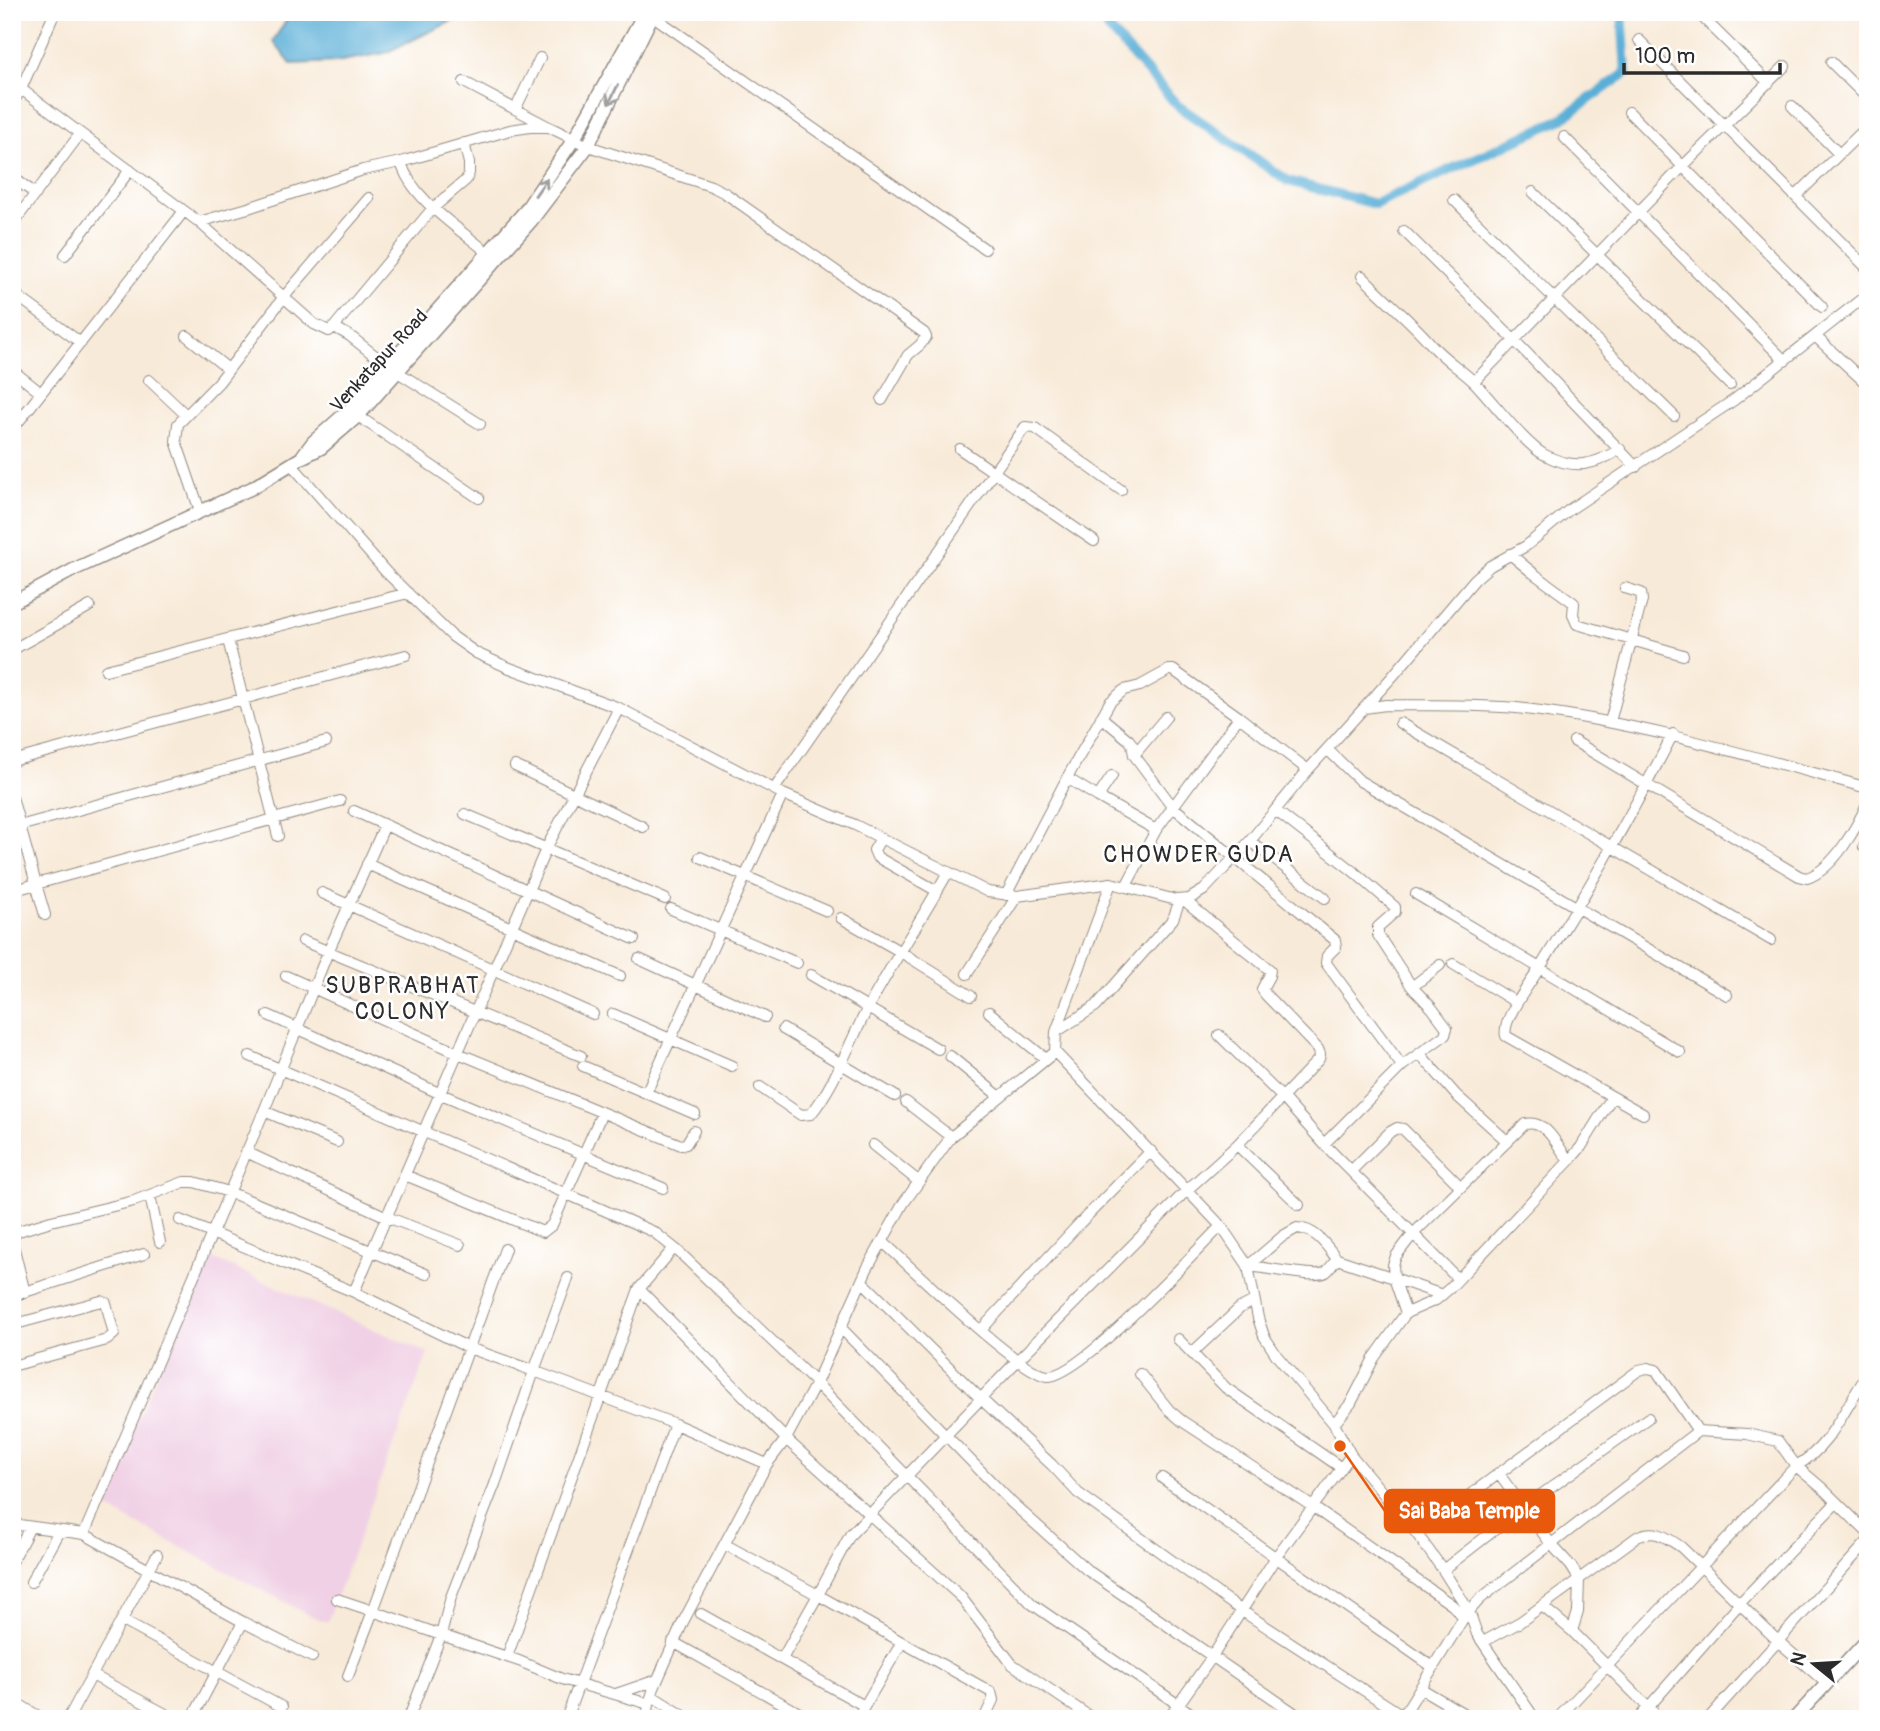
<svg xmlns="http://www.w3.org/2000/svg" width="1880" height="1731" viewBox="0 0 1880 1731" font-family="Pangolin,sans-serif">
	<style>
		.built { fill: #f0d0e5 }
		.water { fill: #5aafd7; stroke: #426d81; stroke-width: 2 }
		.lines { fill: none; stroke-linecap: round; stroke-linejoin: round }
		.canal { stroke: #5aafd7; stroke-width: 10 }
		.minor-casing { stroke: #928a82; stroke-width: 12 }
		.tertiary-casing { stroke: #928a82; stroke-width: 15 }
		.minor { stroke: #fff; stroke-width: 10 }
		.tertiary { stroke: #fff; stroke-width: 12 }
		.oneway { stroke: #a0a0a0 }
		.labels { text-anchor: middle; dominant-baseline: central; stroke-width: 5; stroke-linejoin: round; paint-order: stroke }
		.street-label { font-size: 19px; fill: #2b2b2b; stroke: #fff }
		.quarter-label { font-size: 23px; letter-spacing: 2px; fill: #2b2b2b; stroke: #fff }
		.leader { fill: none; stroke: #e8590c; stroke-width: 2.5 }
		.callout-dot { fill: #e8590c; stroke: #fff; stroke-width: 2.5 }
		.callout { fill: #e8590c; stroke: #e8590c; stroke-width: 2.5 }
		.callout-label { font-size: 21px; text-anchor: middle; font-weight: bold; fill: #fff }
	</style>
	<rect width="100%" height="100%" fill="#fff"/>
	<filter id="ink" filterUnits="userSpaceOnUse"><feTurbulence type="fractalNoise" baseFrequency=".0143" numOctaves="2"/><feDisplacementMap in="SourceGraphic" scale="14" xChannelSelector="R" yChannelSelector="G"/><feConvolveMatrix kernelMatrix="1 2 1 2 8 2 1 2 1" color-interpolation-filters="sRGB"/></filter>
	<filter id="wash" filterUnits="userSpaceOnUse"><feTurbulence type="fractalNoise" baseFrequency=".00686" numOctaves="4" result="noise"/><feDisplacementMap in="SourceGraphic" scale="28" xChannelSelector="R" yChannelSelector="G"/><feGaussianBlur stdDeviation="1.57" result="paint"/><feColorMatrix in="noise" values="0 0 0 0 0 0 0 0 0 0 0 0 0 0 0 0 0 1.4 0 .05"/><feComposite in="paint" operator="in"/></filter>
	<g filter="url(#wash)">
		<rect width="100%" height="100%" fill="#f8ead8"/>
		<path class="built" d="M 208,1257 L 428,1353 L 327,1622 L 309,1615 L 101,1505 Z"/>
		<path class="water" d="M 292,12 L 471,12 L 385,53 L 336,62 L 291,64 L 273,41 Z"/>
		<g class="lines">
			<path class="canal" d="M 1100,12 L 1107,27 L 1178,106 L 1288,181 L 1375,204 L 1560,120 L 1626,73 L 1622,12"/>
		</g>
	</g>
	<g filter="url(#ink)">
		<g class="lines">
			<g class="minor-casing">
				<path id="minor" d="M 1697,12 L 1769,83
					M 653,16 L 985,249
					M 1639,40 L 1868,269
					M 1831,62 L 1868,99
					M 464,82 L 549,127
					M 21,89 L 199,222 L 314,324 L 329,331 L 334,327 L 350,336 L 388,366 L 480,424
					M 12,104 L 21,89 L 55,12
					M 1792,106 L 1839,154
					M 516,108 L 540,58
					M 1629,112 L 1822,307
					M 1564,137 L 1785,361
					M 401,162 C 411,199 459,228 488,253
					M 12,177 L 36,194
					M 1533,192 L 1730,385
					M 1796,196 L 1868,126
					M 1454,200 L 1674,416
					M 199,222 L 248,208 L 363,170 L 401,162 L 510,130 L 530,127 L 549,127 L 588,146 L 711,186 L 725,193 L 924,333 L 926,337 L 920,345 L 908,355 L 882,400
					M 12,225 L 80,134
					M 1404,231 L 1515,341 L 1636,467
					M 65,255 L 130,170
					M 1362,276 C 1384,299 1410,320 1430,343 C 1442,358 1461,369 1474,382 C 1492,400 1525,445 1545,455 C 1574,470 1594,466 1620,449
					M 12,292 L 81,343
					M 334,327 L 433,208 L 466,180 L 469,173 L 469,163 L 464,143
					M 187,336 L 228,369
					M 1815,336 L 1868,385
					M 12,370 L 41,393
					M 149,380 L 186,415
					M 1474,382 L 1683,166 L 1785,66
					M 358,416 L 479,498
					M 12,430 L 184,211
					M 960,449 L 1094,541
					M 292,465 L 386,572 L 452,636 L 476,653 L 507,667 L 619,708 L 783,794 L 855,825 L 988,892 L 1017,896 L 1111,883 L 1176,900 L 1189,899 L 1204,890 L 1250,841 L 1308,770 L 1392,677 L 1475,579 L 1490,566 L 1526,546 L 1569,510 L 1734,400 L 1868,294
					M 200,511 L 176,441 L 178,424 L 219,382 L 283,298 L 369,198
					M 1510,554 L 1533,573 L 1574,603 L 1573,615 L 1577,624 L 1683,655
					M 228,640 L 278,836
					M 12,650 L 90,606
					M 106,670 L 408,593
					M 1364,708 L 1386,705 C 1431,706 1479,704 1525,709 C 1642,723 1754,757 1868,788
					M 1101,717 L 1129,740 L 1132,744 L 1134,755 L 1173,807 L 1335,940 L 1336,947 L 1327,956 L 1326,963 L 1402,1066
					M 1239,717 L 1308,770
					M 1610,722 L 1642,600 L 1641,593 L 1625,588
					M 1400,723 L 1771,940
					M 1574,741 L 1799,876 L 1807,878 C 1834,869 1857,827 1868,802
					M 1328,750 L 1360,781 L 1727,995
					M 1134,755 L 1166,717
					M 12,761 L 406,655
					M 515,766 L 643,827
					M 1067,778 L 1098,797 L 1112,776
					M 775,788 L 1025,427 L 1035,428 L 1121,490
					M 12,797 L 36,884 L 340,801
					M 1098,797 L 1156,830
					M 1275,810 L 1352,870 L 1395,907 L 1395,912 L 1378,927 L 1378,935 L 1412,987 L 1432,1008 L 1447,1028 L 1445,1035 L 1402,1066 L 1324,1144
					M 354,811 L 385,825
					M 465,814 L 665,899
					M 12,828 L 326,742
					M 881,838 L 874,850 L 877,857 L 937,891
					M 1250,841 L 1325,898
					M 1864,847 L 1868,848
					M 700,857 L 827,911
					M 367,864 L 620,976
					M 1111,883 L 1056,1032 L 1055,1052 L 1221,1226 L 1248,1266 L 1258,1318 L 1264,1336 L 1277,1356 L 1334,1424 L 1351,1455 L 1417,1534 L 1443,1570 L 1469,1611 L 1477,1634 L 1535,1719
					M 12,891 L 36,884 L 45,915
					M 322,893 L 593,1014
					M 1416,894 L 1680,1052
					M 1006,895 L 1067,778 L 1110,702 L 1124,690 L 1140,686 L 1169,670 L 1173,670 L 1239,717 L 1156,830 L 1126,886
					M 671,909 L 797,963
					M 841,918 L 901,952 L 971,996
					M 303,941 L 581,1056
					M 639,959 L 765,1017
					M 1453,964 L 1517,1003
					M 967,974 L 1017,896
					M 811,975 L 938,1049
					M 286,976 L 458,1053 L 681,1145 L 686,1144 L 694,1131
					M 1412,987 L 1440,965
					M 989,1012 L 1046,1059
					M 613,1014 L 732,1066
					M 268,1015 L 441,1094 L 663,1188
					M 783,1029 L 895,1096
					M 1056,1032 L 1096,1006 L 1173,919 L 1180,900
					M 1219,1035 L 1283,1098 L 1324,1144 L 1457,1278
					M 1420,1054 L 1456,1095 L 1508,1142
					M 250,1056 L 654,1232 L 679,1252 L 816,1383 L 1032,1604 L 1199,1719
					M 950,1056 L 999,1096
					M 583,1066 L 695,1114
					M 760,1087 L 801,1115 L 811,1114 C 837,1082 849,1042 869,1006 C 894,960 923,917 948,872
					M 646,1093 L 783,794
					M 906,1102 L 951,1137
					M 264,1111 L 337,1142
					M 1643,1114 L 1506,1036 C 1501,1020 1532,981 1541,966 C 1588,891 1632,813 1673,734
					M 873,1145 L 918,1181
					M 1237,1145 L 1299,1205
					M 246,1152 L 387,1217 L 460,1245
					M 1569,1161 L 1581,1147 L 1612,1097
					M 1351,1171 L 1390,1132 L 1397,1128 L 1403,1129 L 1461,1187
					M 405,1175 L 543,1232 L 552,1225 L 602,1113
					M 150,1196 L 160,1242
					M 180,1220 L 354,1292 L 469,1348 L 534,1371 L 495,1484 L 451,1597 L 441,1635 L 519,1661 L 562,1679 L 649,1704 L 647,1719
					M 1297,1228 C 1316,1229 1326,1245 1337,1259 C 1333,1263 1330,1269 1326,1272 C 1316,1279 1264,1267 1248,1266 L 1283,1236 Z
					M 12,1233 L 51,1221 L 134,1201 L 184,1182 L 194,1182 L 229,1192 L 426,1274
					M 12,1241 L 25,1293
					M 883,1242 C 910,1266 1020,1374 1048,1376 C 1080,1377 1194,1253 1221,1226
					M 1337,1259 L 1394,1278 L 1406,1313
					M 568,1278 L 534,1371 L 675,1424 L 767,1464
					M 862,1281 L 980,1398 L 1052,1465 L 1078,1493 L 1242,1611 L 1402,1715
					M 639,1289 L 786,1439 L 960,1596 L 1012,1664 L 1093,1719
					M 354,1292 L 546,849 L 619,708
					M 12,1296 L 144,1254
					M 12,1325 L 101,1301 L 106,1303 L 114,1334 L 107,1340 L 12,1366
					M 841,1328 L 1012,1503 L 1087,1570 L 1303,1719
					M 981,1330 L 1079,1224 L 1151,1151
					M 1178,1339 L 1226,1388 L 1340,1467
					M 1192,1353 L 1240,1308 L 1254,1301
					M 1140,1374 L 1169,1410 L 1182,1421 L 1313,1507 L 1452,1605 L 1464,1617
					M 1334,1424 L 1351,1403 L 1374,1358 L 1406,1313 L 1436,1300 L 1450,1288 L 1569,1161 C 1557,1146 1547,1119 1525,1124 L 1413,1234 L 1396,1256 L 1393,1265 L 1394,1278 L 1442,1295
					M 1498,1473 L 1551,1544 L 1571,1566 L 1579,1579 L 1578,1612 L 1572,1631
					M 1162,1478 L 1433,1667
					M 12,1524 L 84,1534 L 264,1111 L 328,952 L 385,825 L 634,939
					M 84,1534 L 243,1622 L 312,1657
					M 1417,1534 L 1639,1370 L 1648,1368 L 1656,1370 L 1698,1431 L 1747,1434 L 1778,1441 L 1796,1466 C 1832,1446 1845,1406 1868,1374
					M 726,1545 L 818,1595 L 782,1659
					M 14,1558 L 30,1527
					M 1443,1570 L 1524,1507 L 1648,1418
					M 31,1582 L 59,1531
					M 337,1599 L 373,1611 L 348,1676
					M 1542,1606 L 1572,1631 L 1660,1719
					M 701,1614 L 861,1704
					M 123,1621 L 282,1707
					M 673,1642 L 810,1719
					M 1483,1642 L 1520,1622 L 1637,1537 C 1655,1528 1666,1537 1681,1547 L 1779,1642 L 1826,1683
					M 507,1657 L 639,1289 L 674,1248
					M 92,1675 L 175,1719
					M 1420,1688 L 1473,1719
					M 616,1694 L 657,1680
					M 652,1696 L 689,1719
					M 12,1700 L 43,1719
					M 649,1704 L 654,1688 L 683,1622 L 767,1464 L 786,1439 L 816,1383 L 867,1269 L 903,1204 L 951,1137 L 1055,1052
					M 410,1715 L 441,1635 L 373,1611 L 505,1249
					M 68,1719 L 157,1555
					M 192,1719 L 243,1622
					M 566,1719 L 675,1424
					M 857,1719 L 902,1642
					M 984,1719 L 993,1700 L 991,1692 L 818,1595 L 850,1535 L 1017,1361 L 1187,1190 L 1237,1145 L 1319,1059 L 1320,1054 L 1318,1049 L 1265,994 L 1262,989 L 1269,976 L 1270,970 L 1184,900
					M 1168,1719 L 1212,1657 L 1276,1557 L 1351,1455
					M 1401,1719 L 1464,1617 L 1480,1599 L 1698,1431
					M 1557,1719 L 1796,1466 L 1822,1488 L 1868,1533
					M 1638,1719 L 1740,1603 L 1836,1503
					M 1708,1719 L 1868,1541"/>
			</g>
			<g class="tertiary-casing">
				<path id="tertiary" d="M 303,455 L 313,442 L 350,409 L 525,211 L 574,139 L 645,12
					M 12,603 L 75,569 L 252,488 L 301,458 L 321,448 L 358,416 L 531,221 L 588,146 L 654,12
					M 1794,1719 L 1868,1639"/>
			</g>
			<use href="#minor" class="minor"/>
			<use href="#tertiary" class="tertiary"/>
		</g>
		<defs><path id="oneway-shaft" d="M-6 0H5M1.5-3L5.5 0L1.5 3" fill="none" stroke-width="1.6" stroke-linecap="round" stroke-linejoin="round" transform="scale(1.75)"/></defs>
		<g class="oneway">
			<use href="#oneway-shaft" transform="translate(613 95) rotate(116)"/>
			<use href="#oneway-shaft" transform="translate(541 187) rotate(-55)"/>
		</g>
	</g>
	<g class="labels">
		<g class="street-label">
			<text transform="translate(379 361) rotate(-47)">Venkatapur Road</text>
		</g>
		<g class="quarter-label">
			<text x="1199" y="854">CHOWDER GUDA</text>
			<text x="403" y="985">SUBPRABHAT<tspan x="403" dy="26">COLONY</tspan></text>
		</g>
	</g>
	<path class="leader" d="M1340 1446L1385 1511"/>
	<circle class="callout-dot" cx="1340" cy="1446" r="7"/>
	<rect class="callout" x="1385" y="1490" width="169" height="42" rx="7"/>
	<g class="callout-label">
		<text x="1469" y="1518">Sai Baba Temple</text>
	</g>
	<rect width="1880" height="1731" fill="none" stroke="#fff" stroke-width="42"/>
	<g transform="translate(1814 1664) rotate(288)" stroke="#ffffff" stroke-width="5" paint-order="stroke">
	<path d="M0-5L12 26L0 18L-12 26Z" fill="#2b2b2b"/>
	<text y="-10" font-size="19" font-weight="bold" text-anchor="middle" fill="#2b2b2b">N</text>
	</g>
	<path d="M1624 63v10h156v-10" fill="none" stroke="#2b2b2b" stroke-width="3.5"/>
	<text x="1635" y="63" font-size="21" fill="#2b2b2b" stroke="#ffffff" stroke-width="5" paint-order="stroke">100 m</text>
</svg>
